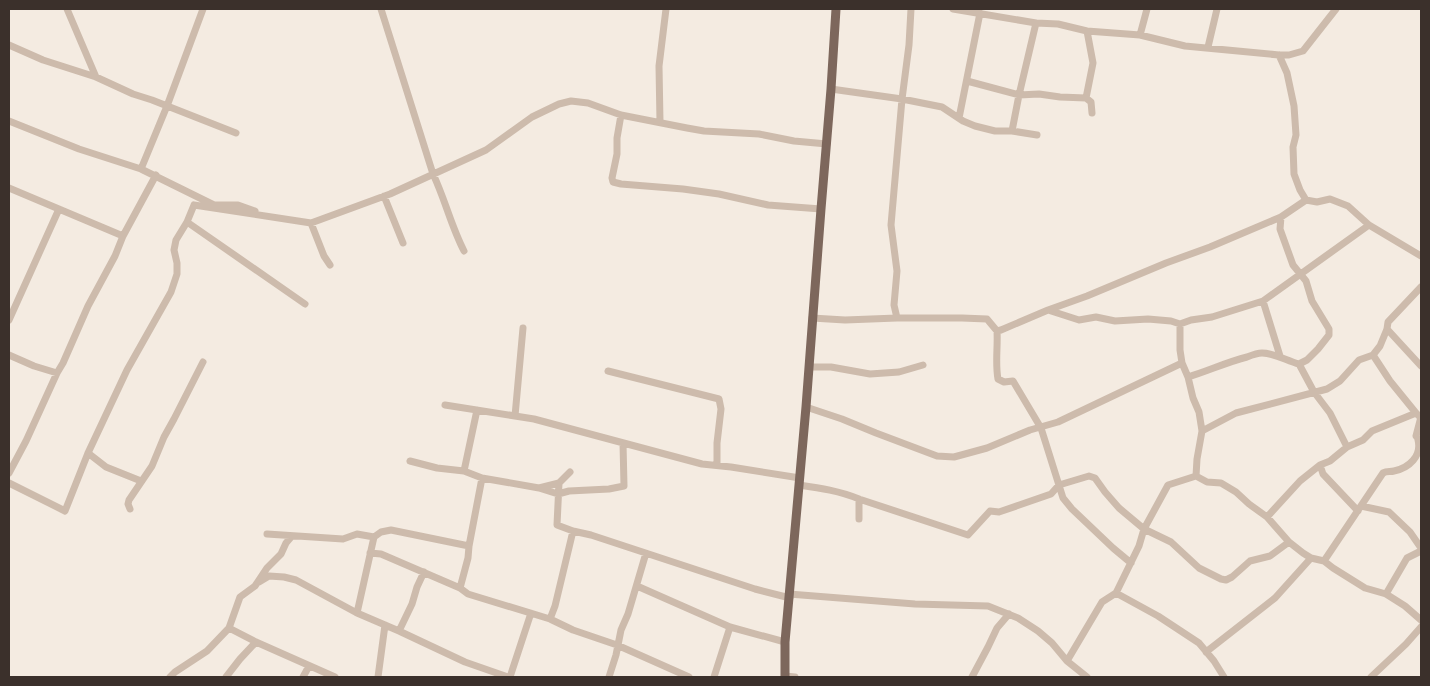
<svg xmlns="http://www.w3.org/2000/svg" width="1430" height="686" viewBox="0 0 1430 686" font-family="Barlow,sans-serif">
	<style>
		.lines { fill: none; stroke-linecap: round; stroke-linejoin: round }
		.minor { stroke: #cdbbac; stroke-width: 7 }
		.major { stroke: #7d675c; stroke-width: 9 }
	</style>
	<rect width="100%" height="100%" fill="#f4ebe1"/>
	<g class="lines">
		<path class="minor" d="M 67,9 L 96,77
			M 381,9 L 433,174 C 445,199 451,226 464,251
			M 953,9 L 1036,23 L 1058,24 L 1087,31 L 1140,35 L 1185,46 L 1279,55 L 1289,55 L 1303,51 L 1336,9
			M 1140,35 L 1147,9
			M 9,45 L 43,60 L 96,77 L 133,94 L 152,100 L 236,133
			M 1208,47 L 1217,9
			M 1279,55 L 1287,73 L 1294,106 L 1296,135 L 1293,147 L 1294,174 L 1300,190 L 1306,200 L 1317,202 L 1330,199 L 1348,206 L 1369,225 L 1421,256
			M 967,81 L 1019,95 L 1039,94 L 1060,97 L 1086,98 L 1091,102 L 1092,113
			M 831,89 L 902,99 L 942,107 L 963,121 L 975,126 L 995,131 L 1012,131 L 1037,135
			M 1086,98 L 1093,63 L 1087,31
			M 621,115 L 617,138 L 617,154 L 612,178 L 613,182 L 621,184 L 683,189 L 719,194 L 768,205 L 821,209
			M 959,118 L 980,13
			M 9,121 L 79,149 L 141,169 L 214,205 L 238,205 L 255,211
			M 660,122 L 659,66 L 666,9
			M 1012,131 L 1019,95 L 1036,23
			M 141,169 L 167,106 L 203,9
			M 9,188 L 123,236
			M 384,196 L 403,243
			M 194,205 L 311,223 L 390,194 L 486,150 L 532,117 L 559,104 L 571,101 L 588,103 L 621,115 L 687,128 L 704,131 L 759,134 L 794,141 L 827,144
			M 187,222 L 305,304
			M 311,223 L 324,256 L 330,265
			M 1263,301 L 1280,356
			M 1048,310 L 1079,320 L 1096,317 L 1115,321 L 1148,319 L 1171,321 L 1180,324 L 1191,320 L 1212,317 L 1263,301 L 1369,225
			M 812,318 L 845,320 L 897,318 L 962,318 L 987,319 L 997,331 L 1001,330 L 1048,310 L 1087,296 L 1166,263 L 1210,247 L 1281,217 L 1306,200
			M 897,318 L 894,305 L 897,271 L 891,225 L 902,99 L 909,45 L 911,9
			M 9,320 L 59,209
			M 1180,324 L 1180,350 L 1182,363 L 1188,377 L 1193,398 L 1199,412 L 1202,431 L 1197,459 L 1196,476 L 1207,482 L 1221,483 L 1236,492 L 1249,504 L 1267,517 L 1289,542 L 1303,553 L 1311,558 L 1324,561 L 1333,568 L 1365,588 L 1386,594 L 1405,606 L 1421,620
			M 1387,329 L 1421,366
			M 997,331 C 998,347 995,363 998,379 L 1004,382 L 1013,381 L 1041,428 L 1063,498 L 1072,509 L 1113,548 L 1131,563
			M 9,355 L 34,366 L 57,373
			M 1373,355 L 1390,381 L 1416,413 L 1421,418
			M 1299,364 L 1314,392 L 1330,413 L 1347,447
			M 810,367 L 831,367 L 870,374 L 899,372 L 923,365
			M 608,371 L 719,399 L 721,409 L 717,443 L 717,465
			M 1188,377 C 1208,371 1227,362 1247,357 C 1252,355 1257,353 1262,353 C 1275,353 1287,361 1299,364 L 1307,360 L 1318,349 L 1329,335 L 1329,329 L 1312,301 L 1306,281 L 1293,265 L 1280,229 L 1281,217
			M 445,405 L 534,419 L 702,464 L 731,467 L 800,478
			M 806,407 L 842,419 L 876,433 L 937,456 L 954,457 L 987,448 L 1030,430 L 1058,422 L 1182,363
			M 515,416 L 523,328
			M 1202,431 L 1236,413 L 1327,389 L 1340,381 L 1359,360 L 1373,355 L 1380,346 L 1387,329 L 1388,322 L 1421,287
			M 1421,442 L 1416,436 L 1421,417
			M 88,453 L 106,467 L 141,481
			M 410,461 L 437,468 L 464,471 L 482,478 L 539,488 L 558,494 L 569,491 L 609,489 L 624,486 L 623,443
			M 1320,465 L 1323,474 L 1358,511
			M 464,471 L 477,410
			M 9,473 L 26,441 L 57,373 L 63,363 L 88,306 L 115,256 L 123,236 L 156,175
			M 9,483 L 65,511 L 88,453 L 127,370 L 171,292 L 177,274 L 177,263 L 174,250 L 176,240 L 187,222 L 194,205
			M 559,483 L 557,525 L 573,531 L 591,535 L 755,589 L 790,598
			M 799,485 C 820,488 840,491 859,499 L 968,535 L 990,511 L 999,512 L 1051,494 L 1059,485 L 1089,476 L 1095,478 L 1105,492 L 1119,508 L 1144,529 L 1171,542 L 1199,568 L 1221,579 L 1226,580 L 1232,577 L 1250,561 L 1270,556 L 1289,542
			M 539,488 L 559,483 L 570,472
			M 859,499 L 859,519
			M 1361,506 L 1389,512 L 1410,532 L 1421,548
			M 130,509 L 128,504 L 129,500 L 152,466 L 164,437 L 174,419 L 203,362
			M 1267,517 L 1300,481 L 1320,465 L 1330,461 L 1347,447 L 1363,440 L 1372,431 L 1416,413
			M 267,534 L 343,539 L 357,534 L 374,537 L 381,532 L 391,530 L 469,546
			M 370,553 L 381,554 L 460,588 L 468,594 L 550,619 L 573,630 L 617,645 L 689,677
			M 1324,561 L 1383,473 C 1387,471 1390,472 1394,471 C 1409,468 1422,456 1418,440
			M 259,582 L 269,576 L 284,577 L 296,580 L 357,613 L 399,631 L 465,662 L 508,677
			M 637,586 L 730,627 L 785,642
			M 460,588 L 468,558 L 469,546 L 482,478
			M 1116,593 L 1158,616 L 1199,643 L 1214,661 L 1224,677
			M 789,594 L 915,604 L 988,606 L 1018,618 L 1038,631 L 1052,643 L 1067,661 L 1087,677
			M 1386,594 L 1407,558 L 1421,551
			M 357,613 L 374,537
			M 550,619 L 555,606 L 573,531
			M 229,628 L 256,642 L 335,677
			M 399,631 L 412,604 L 417,587 L 424,572
			M 1206,652 L 1275,598 L 1311,558
			M 1067,661 L 1102,602 L 1116,593 L 1139,546 L 1144,529 L 1168,485 L 1196,476
			M 785,676 L 795,677
			M 170,677 L 175,672 L 207,651 L 229,628 L 240,597 L 255,586 L 267,568 L 281,554 L 286,543 L 292,536
			M 226,677 L 240,659 L 256,642
			M 303,677 L 309,666
			M 378,677 L 385,625
			M 510,677 L 531,613
			M 609,677 L 616,655 L 621,630 L 628,614 L 646,553
			M 714,677 L 730,627
			M 972,677 L 988,647 L 997,628 L 1009,614
			M 1371,677 L 1406,644 L 1421,627"/>
		<path class="major" d="M 785,677 L 785,642 L 806,407 L 821,209 L 831,89 L 836,9"/>
	</g>
	<rect width="1430" height="686" fill="none" stroke="#3b302b" stroke-width="20"/>
</svg>
